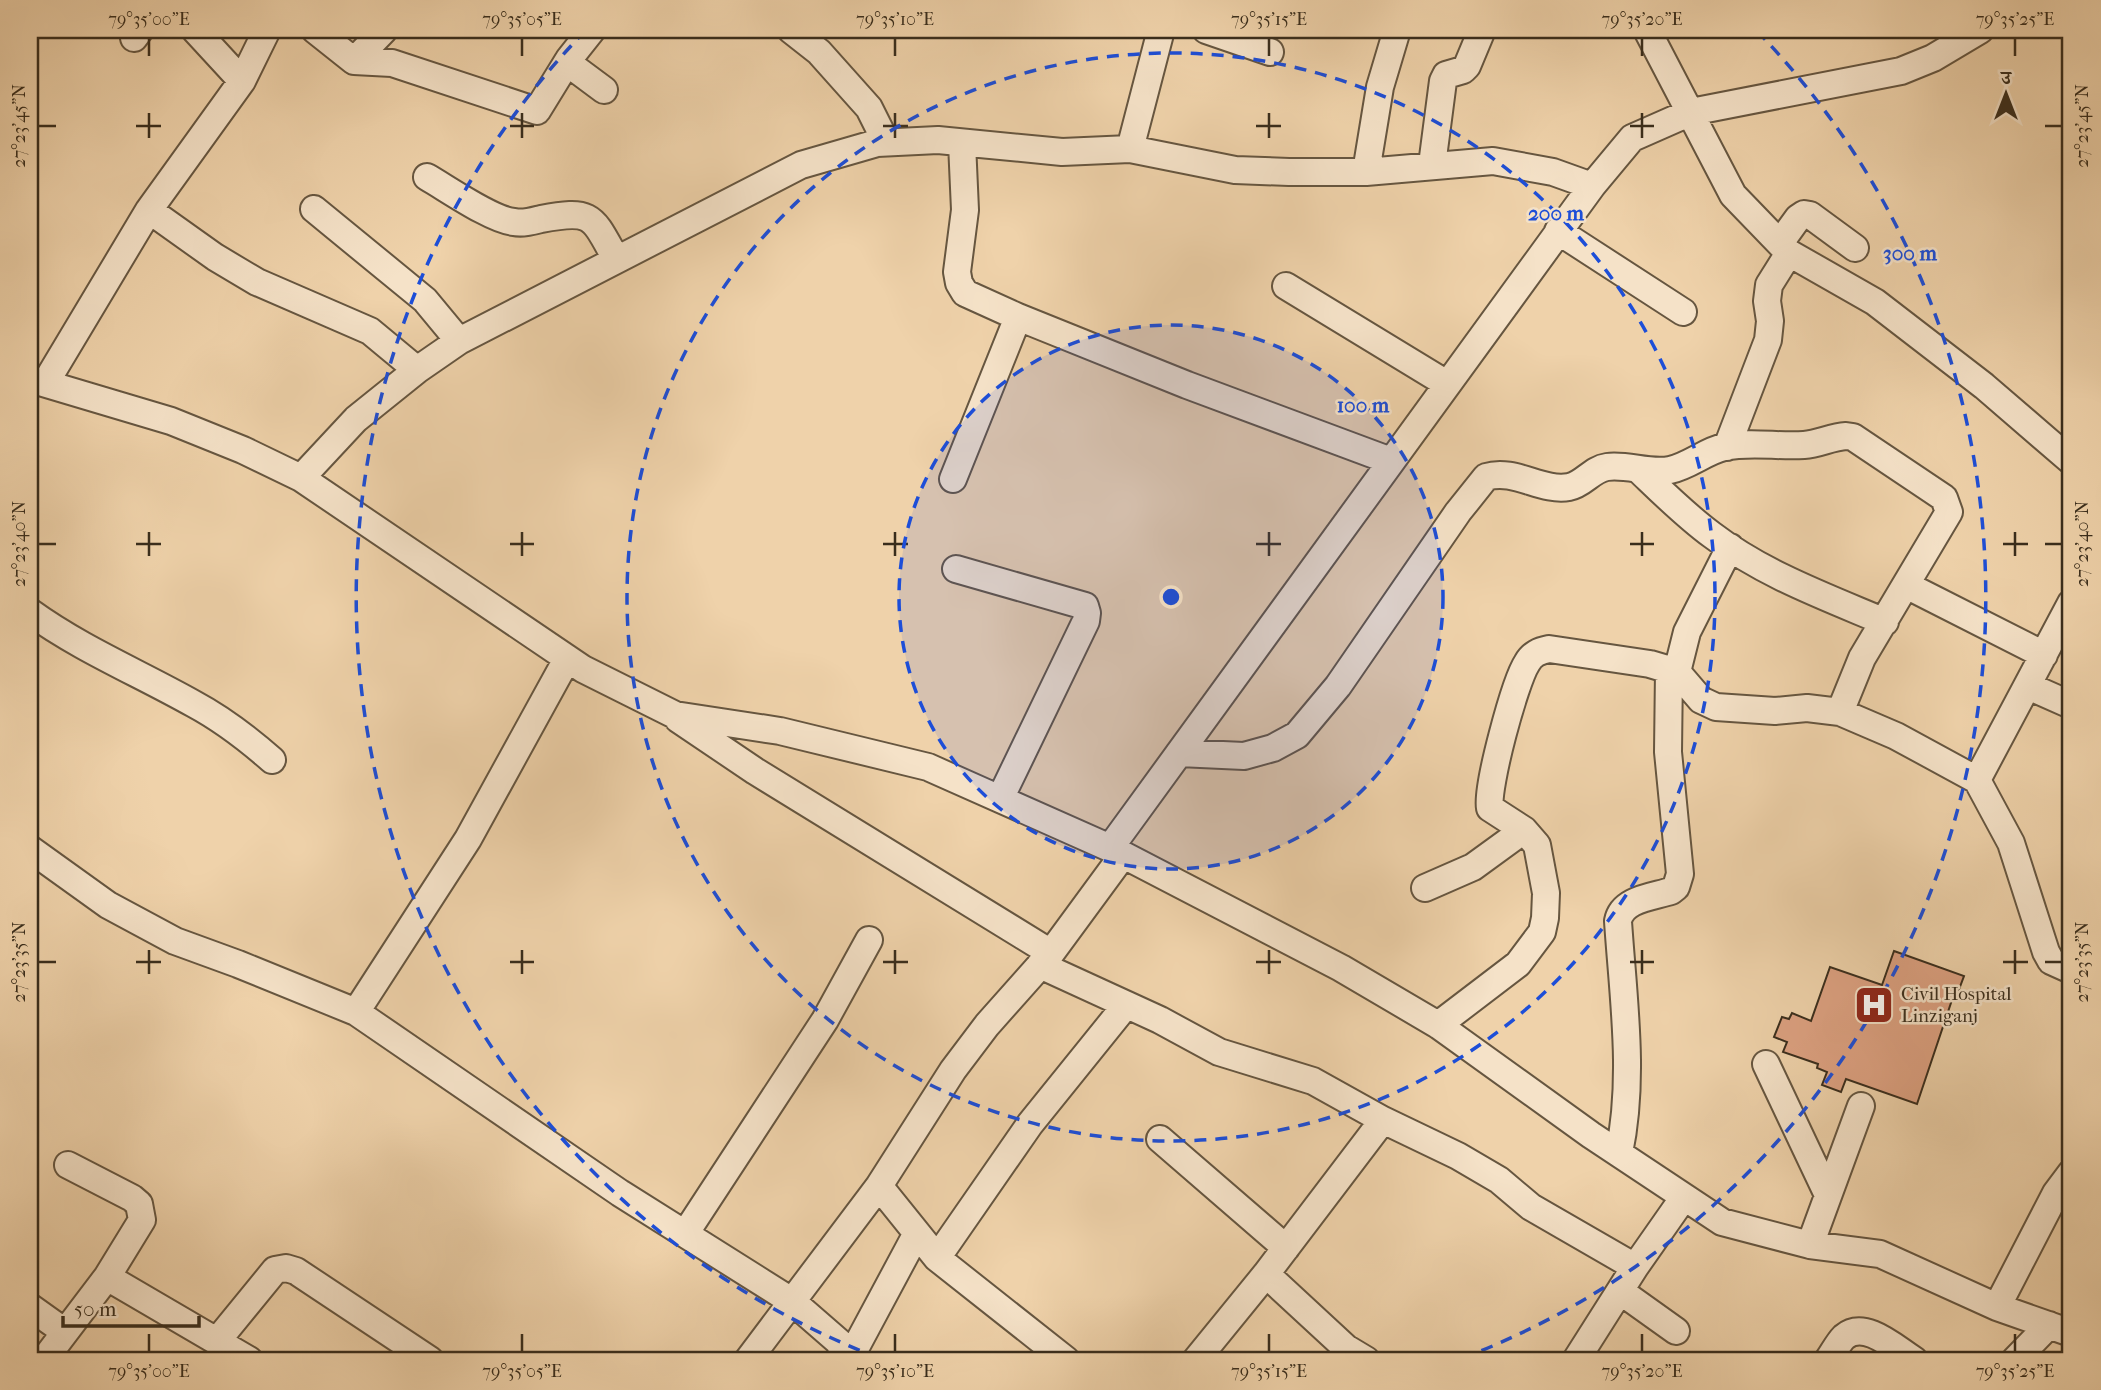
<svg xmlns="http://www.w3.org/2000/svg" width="2101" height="1390" viewBox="0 0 2101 1390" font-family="'IM FELL French Canon','Noto Serif Devanagari',serif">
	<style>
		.building { fill: #dda181; stroke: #392d1c; stroke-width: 2 }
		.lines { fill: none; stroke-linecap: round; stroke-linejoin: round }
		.minor-casing { stroke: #665640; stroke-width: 30 }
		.minor { stroke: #f5e2c8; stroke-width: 26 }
		.ticks { fill: none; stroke: #392d1c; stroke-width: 2.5 }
		.ring { fill: none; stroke: #1d4ed8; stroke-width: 3.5; stroke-dasharray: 12 9 }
		.labels { text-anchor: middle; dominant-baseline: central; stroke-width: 5; stroke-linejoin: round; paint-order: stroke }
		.poi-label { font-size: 19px; fill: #392d1c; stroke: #f5e2c8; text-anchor: start }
		.centre { fill: #1d4ed8; stroke: #f5e2c8; stroke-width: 3.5 }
		.ring-label { font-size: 21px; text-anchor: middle; font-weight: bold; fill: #1d4ed8; stroke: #f5e2c8; stroke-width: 5; stroke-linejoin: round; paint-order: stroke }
		.neatline { fill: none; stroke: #392d1c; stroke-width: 2.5 }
		.ticks-label { font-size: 18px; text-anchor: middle; fill: #392d1c }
	</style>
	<rect width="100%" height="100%" fill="#efd2aa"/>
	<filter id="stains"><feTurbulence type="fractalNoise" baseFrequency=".00286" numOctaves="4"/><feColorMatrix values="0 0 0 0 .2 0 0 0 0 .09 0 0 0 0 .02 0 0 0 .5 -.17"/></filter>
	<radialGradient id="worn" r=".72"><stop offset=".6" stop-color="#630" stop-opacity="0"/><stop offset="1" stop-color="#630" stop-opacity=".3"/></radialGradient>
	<path class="building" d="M 1894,951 L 1964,976 L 1958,992 L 1955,991 L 1917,1104 L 1846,1079 L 1841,1092 L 1822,1085 L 1827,1072 L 1817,1068 L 1818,1064 L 1783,1052 L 1787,1042 L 1774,1037 L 1782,1017 L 1789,1019 L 1792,1013 L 1811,1021 L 1830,967 L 1882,985 Z"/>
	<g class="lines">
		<g class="minor-casing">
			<path id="minor" d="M 195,30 L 242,81
				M 315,30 L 354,61 L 392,63 L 537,111 L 569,59
				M 592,30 L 569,59 L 569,64 L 604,90
				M 791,30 L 819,52 L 869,108 L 886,142
				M 1206,30 L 1270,52
				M 1647,30 L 1733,195 L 1789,253 L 1875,302 L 1984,386 L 2071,461
				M 134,38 L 140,30
				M 354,61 L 384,30
				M 962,143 L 965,210 L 957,272 L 959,283 L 965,293 L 1018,317
				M 1130,149 L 1161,30
				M 1432,165 L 1443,81 L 1446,75 L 1463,70 L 1467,66 L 1482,30
				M 1366,172 L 1380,87 L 1397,30
				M 427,177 C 448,189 492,220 514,222 C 523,224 533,221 541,219 C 593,209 592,216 616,259
				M 314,209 L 425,300 L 459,341
				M 149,210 L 215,257 L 257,282 L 370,331 L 417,370
				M 1558,231 L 1683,312
				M 1780,243 L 1798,218 L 1804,214 L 1810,215 L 1855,248
				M 1286,286 L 1447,384
				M 30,379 L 171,421 L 243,450 L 301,478 L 583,669 L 675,715 L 780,731 L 928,767 L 1110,848 L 1341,968 L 1438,1025 L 1591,1135 L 1722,1222 L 1810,1245 L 1880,1254 L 1997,1307 L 2071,1333
				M 46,382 L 149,210 L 242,81 L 267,30
				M 1727,447 L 1768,340 L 1770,321 L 1767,301 L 1769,285 L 1789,253
				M 1640,471 C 1663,493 1686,516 1712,535 C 1763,574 1826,597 1885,622
				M 301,478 L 356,419 L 417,370 L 459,341 L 801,165 L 877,143 L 938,140 L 1062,152 L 1130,149 L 1235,170 L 1289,172 L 1366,172 L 1493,161 L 1553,172 L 1592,186
				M 953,479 L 1018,317 L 1187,385 L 1391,461
				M 956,569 L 1085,606 L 1087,613 L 1086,621 L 1000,799
				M 1906,585 L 2044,655
				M 30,612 C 81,649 139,673 194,704 C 222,719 248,739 272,760
				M 1677,672 L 1687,632 L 1730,547
				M 2028,686 L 2071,705
				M 678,719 L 755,771 L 1051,953
				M 1179,753 L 1244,756 L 1273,748 L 1297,735 L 1338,686 L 1458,512 L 1486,477 C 1515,468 1541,492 1569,487 C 1584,484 1592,469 1607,467 C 1627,464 1649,474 1670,470 C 1689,466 1706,451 1724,447 C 1751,441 1777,447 1804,445 C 1819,444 1831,437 1846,436 L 1853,437 L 1944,498 L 1949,512 L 1862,658 L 1840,712
				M 1977,780 L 2011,843 L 2046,952 L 2051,961 L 2071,970
				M 1110,848 L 1592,186 L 1632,138 L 1691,112 L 1901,71 L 1933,58 L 1980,30
				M 30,849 L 108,905 L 175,941 L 238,964 L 356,1012 L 620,1193 L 793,1302 L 839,1342 L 844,1353
				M 1425,888 L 1473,867 L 1524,830
				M 1040,965 L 1160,1020 L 1219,1052 L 1313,1081 L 1383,1120 L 1458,1156 L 1499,1180 L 1531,1207 L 1635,1267
				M 356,1012 L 468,839 L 567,659
				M 1438,1025 L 1518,964 L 1542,932 L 1545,918 L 1546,893 L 1537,845 L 1524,830 L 1490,808 C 1486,788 1515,681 1527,663 C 1532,654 1539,651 1549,649 L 1650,664 L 1677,672 L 1701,700 L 1716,707 L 1775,711 L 1807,708 L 1840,712 L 1896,736 L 1977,780 L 2071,603
				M 1766,1064 L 1828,1195
				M 1160,1139 L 1286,1248
				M 1619,1153 C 1635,1077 1623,997 1618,921 C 1622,899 1652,897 1671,891 L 1676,887 L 1680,874 L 1668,752 L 1669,670
				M 879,1186 L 937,1258 L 1066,1360
				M 685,1234 L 825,1020 L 869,940
				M 1810,1245 L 1861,1106
				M 937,1258 L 1030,1124 L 1126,1005
				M 1266,1274 L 1346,1348 L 1366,1360
				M 107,1277 L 249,1360
				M 1620,1291 L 1676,1331
				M 30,1307 L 65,1332
				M 1997,1307 L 2056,1193 L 2071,1173
				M 217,1341 L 275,1270 L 286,1268 L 296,1271 L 430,1360
				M 44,1360 L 107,1277 L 142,1220 L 139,1204 L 132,1198 L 68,1165
				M 748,1360 L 879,1186 L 953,1070 L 987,1025 L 1051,953 L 1123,855
				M 849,1360 L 917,1233
				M 1196,1360 L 1266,1274 L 1383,1120
				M 1576,1360 L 1635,1267 L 1684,1197
				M 1828,1360 C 1833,1353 1838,1343 1844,1337 C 1865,1319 1896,1349 1914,1360
				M 2015,1360 L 2049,1325"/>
		</g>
		<use href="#minor" class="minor"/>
	</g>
	<path class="ticks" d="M 149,38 L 149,56M 522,38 L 522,56M 895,38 L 895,56M 1269,38 L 1269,56M 1642,38 L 1642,56M 2015,38 L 2015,56M 149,113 L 149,138M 522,113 L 522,138M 895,113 L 895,138M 1269,113 L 1269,138M 1642,113 L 1642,138M 38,126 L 56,126M 136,126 L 161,126M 510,126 L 534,126M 883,126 L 908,126M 1256,126 L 1281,126M 1630,126 L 1654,126M 2045,126 L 2062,126M 149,532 L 149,556M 522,532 L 522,556M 895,532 L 895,556M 1269,532 L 1269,556M 1642,532 L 1642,556M 2015,532 L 2015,556M 38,544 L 56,544M 136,544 L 161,544M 510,544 L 534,544M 883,544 L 908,544M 1256,544 L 1281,544M 1630,544 L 1654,544M 2003,544 L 2028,544M 2045,544 L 2062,544M 149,950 L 149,974M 522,950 L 522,974M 895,950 L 895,974M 1269,950 L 1269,974M 1642,950 L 1642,974M 2015,950 L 2015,974M 38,962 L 56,962M 136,962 L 161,962M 510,962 L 534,962M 883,962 L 908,962M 1256,962 L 1281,962M 1630,962 L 1654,962M 2003,962 L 2028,962M 2045,962 L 2062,962M 149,1334 L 149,1352M 522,1334 L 522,1352M 895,1334 L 895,1352M 1269,1334 L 1269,1352M 1642,1334 L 1642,1352M 2015,1334 L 2015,1352"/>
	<circle cx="1171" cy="597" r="272" fill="#1d4ed8" fill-opacity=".12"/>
	<g class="ring">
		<circle cx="1171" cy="597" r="272"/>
		<circle cx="1171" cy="597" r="544"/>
		<path d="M879 1358A815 815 0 0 1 585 31M1757 31A815 815 0 0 1 1463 1358"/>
	</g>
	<defs>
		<g id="hospital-square" transform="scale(2.0125)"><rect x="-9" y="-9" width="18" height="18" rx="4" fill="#8f2418" stroke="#f5e2c8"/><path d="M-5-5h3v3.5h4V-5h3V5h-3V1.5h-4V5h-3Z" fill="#fff"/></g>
	</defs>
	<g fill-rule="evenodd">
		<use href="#hospital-square" x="1874" y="1005"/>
	</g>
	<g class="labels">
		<g class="poi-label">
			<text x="1901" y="994">Civil Hospital<tspan x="1901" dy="22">Linziganj</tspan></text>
		</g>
	</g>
	<circle cx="1171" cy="597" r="10" class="centre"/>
	<g class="ring-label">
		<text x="1556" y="220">200 m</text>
		<text x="1910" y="260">300 m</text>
		<text x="1363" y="412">100 m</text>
	</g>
	<rect width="2101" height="1390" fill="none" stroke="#efd2aa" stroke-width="77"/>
	<g transform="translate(2006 94)" stroke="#f5e2c8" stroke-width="5" paint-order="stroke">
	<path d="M0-5L12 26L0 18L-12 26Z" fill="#392d1c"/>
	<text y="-10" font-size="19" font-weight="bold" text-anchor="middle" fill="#392d1c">उ</text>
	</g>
	<path d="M63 1316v10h136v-10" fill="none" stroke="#392d1c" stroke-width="3.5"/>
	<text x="74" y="1316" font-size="21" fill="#392d1c" stroke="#f5e2c8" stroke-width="5" paint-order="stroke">50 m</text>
	<rect x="38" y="38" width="2024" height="1314" class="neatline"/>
	<g class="ticks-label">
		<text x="149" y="25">79°35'00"E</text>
		<text x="522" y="25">79°35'05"E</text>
		<text x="895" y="25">79°35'10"E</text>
		<text x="1269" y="25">79°35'15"E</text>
		<text x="1642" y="25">79°35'20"E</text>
		<text x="2015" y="25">79°35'25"E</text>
		<text transform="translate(19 126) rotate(-90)" y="6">27°23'45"N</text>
		<text transform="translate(2082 126) rotate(-90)" y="6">27°23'45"N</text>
		<text transform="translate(19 544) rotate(-90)" y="6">27°23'40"N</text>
		<text transform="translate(2082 544) rotate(-90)" y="6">27°23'40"N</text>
		<text transform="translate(19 962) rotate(-90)" y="6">27°23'35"N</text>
		<text transform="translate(2082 962) rotate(-90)" y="6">27°23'35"N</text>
		<text x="149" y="1377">79°35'00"E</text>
		<text x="522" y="1377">79°35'05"E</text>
		<text x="895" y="1377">79°35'10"E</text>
		<text x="1269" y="1377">79°35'15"E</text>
		<text x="1642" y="1377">79°35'20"E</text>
		<text x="2015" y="1377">79°35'25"E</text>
	</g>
	<rect width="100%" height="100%" filter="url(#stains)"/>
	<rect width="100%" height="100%" fill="url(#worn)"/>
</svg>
